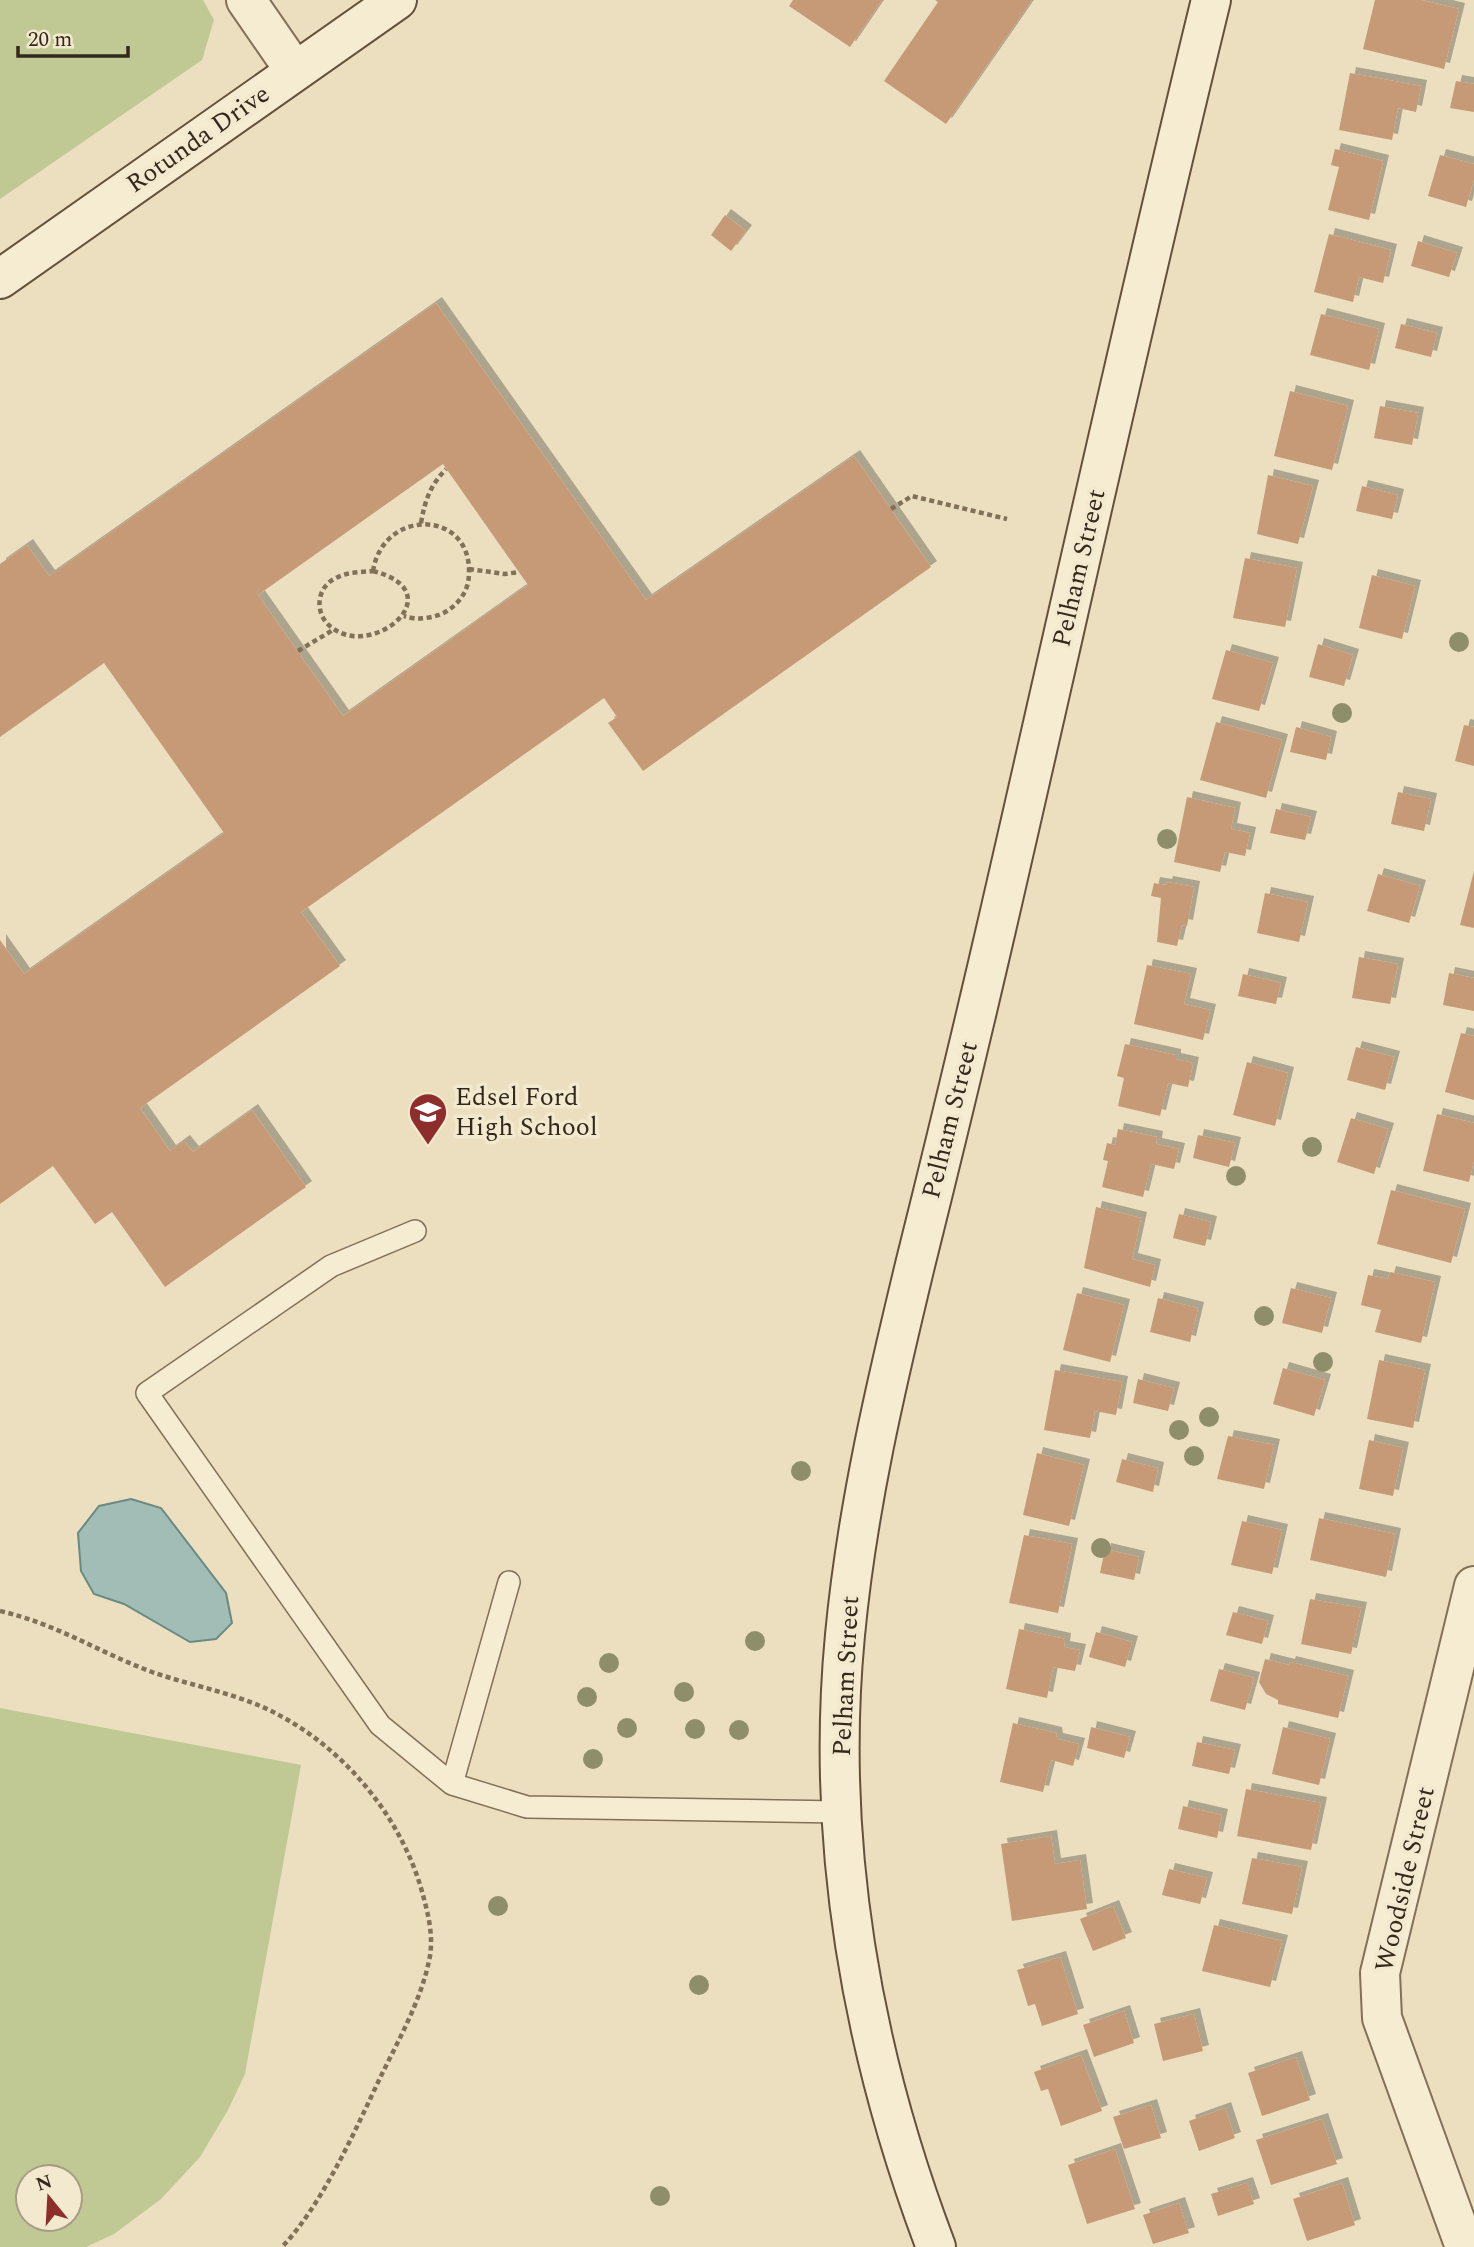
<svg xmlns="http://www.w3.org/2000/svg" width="1474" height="2247" viewBox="0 0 1474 2247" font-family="Spectral,serif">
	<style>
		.green { fill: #c0c894; fill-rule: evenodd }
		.water { fill: #a2bdb6; stroke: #6a8a83; stroke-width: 2 }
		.building { fill: #c79a77; fill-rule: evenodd; filter: url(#shadow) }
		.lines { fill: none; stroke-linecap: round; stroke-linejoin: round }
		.lane-casing { stroke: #827059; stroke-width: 24 }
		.street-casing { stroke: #827059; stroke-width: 42 }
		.secondary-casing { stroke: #64513c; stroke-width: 42 }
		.path { stroke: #827059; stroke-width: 4.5; stroke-dasharray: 5 3.5; stroke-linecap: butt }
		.lane { stroke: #f6ecd1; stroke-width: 21 }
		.street { stroke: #f6ecd1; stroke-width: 38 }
		.secondary { stroke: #f6ecd1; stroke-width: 38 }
		.tree { fill: #8e8f6a }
		.labels { text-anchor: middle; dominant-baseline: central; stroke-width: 7; stroke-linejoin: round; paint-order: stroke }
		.street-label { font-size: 26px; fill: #33281c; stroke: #f3e9ce }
		.poi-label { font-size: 26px; fill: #33281c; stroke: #f3e9ce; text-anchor: start }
	</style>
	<defs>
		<filter id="shadow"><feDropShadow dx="6" dy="-6" stdDeviation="0" flood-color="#0004"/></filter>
	</defs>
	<rect width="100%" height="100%" fill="#ebdfbf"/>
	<path class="green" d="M 0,0 L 203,0 L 214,20 L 202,60 L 0,199 Z
		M 0,1708 L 301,1765 L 245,2074 L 228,2110 L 200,2157 L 161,2199 L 114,2234 L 86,2247 L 0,2247 ZM 70,2177 L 70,2219 L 28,2219 L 28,2177 Z"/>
	<path class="water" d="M 131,1499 L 161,1508 L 226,1593 L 232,1623 L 216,1639 L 190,1642 L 124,1604 L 94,1594 L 81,1571 L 78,1533 L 99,1506 Z"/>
	<path class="building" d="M 793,0 L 882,0 L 850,47 L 789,6 Z
		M 935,0 L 1032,0 L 946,124 L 884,81 L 938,2 Z
		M 1375,0 L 1421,0 L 1459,9 L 1444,69 L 1363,49 Z
		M 1350,73 L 1421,86 L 1416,112 L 1398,108 L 1392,140 L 1339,130 Z
		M 1456,81 L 1474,84 L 1474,112 L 1450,108 Z
		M 1335,149 L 1383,161 L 1369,220 L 1328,210 L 1339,167 L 1331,165 Z
		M 1440,155 L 1474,164 L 1474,179 L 1466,207 L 1428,196 Z
		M 725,215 L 746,231 L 731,251 L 711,235 Z
		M 1329,234 L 1391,250 L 1383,283 L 1359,277 L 1353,302 L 1314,292 Z
		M 1418,241 L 1457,253 L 1449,277 L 1411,266 Z
		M 436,303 L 646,600 L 854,456 L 931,567 L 643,771 L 608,723 L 617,717 L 604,698 L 301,912 L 340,966 L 140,1108 L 170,1151 L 184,1141 L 193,1152 L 252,1110 L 306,1187 L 165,1287 L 112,1212 L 95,1224 L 53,1166 L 0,1204 L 0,940 L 24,974 L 224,833 L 104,663 L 0,737 L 0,564 L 27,545 L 49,576 ZM 443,464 L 528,585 L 343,716 L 258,595 Z
		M 1321,314 L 1379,329 L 1369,370 L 1310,355 Z
		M 1401,324 L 1437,333 L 1431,357 L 1395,348 Z
		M 1290,391 L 1348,406 L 1332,470 L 1274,456 Z
		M 1380,406 L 1418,413 L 1412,445 L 1374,438 Z
		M 1268,475 L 1313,486 L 1298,544 L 1257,534 Z
		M 1362,486 L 1398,495 L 1392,519 L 1356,511 Z
		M 1245,558 L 1297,568 L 1285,627 L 1233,618 Z
		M 1372,575 L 1415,586 L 1402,639 L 1359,628 Z
		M 1318,644 L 1353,655 L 1344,686 L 1309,677 Z
		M 1226,650 L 1273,663 L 1259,711 L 1212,699 Z
		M 1216,722 L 1282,740 L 1266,798 L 1200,780 Z
		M 1464,725 L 1474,727 L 1474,766 L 1455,761 Z
		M 1296,727 L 1331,737 L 1326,760 L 1290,752 Z
		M 1398,792 L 1431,799 L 1424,831 L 1391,824 Z
		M 1187,797 L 1235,808 L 1231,829 L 1250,833 L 1245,856 L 1225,852 L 1220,872 L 1174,862 Z
		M 1276,809 L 1311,817 L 1305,840 L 1270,833 Z
		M 1474,871 L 1474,928 L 1460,925 Z
		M 1378,874 L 1420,886 L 1409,923 L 1367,911 Z
		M 1167,882 L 1194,887 L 1187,926 L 1182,925 L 1177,946 L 1157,942 L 1161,898 L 1151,896 L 1154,883 L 1166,885 Z
		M 1265,893 L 1308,902 L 1299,942 L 1257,933 Z
		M 1359,957 L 1398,964 L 1390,1004 L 1352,998 Z
		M 1147,965 L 1191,974 L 1184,1004 L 1210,1010 L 1203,1040 L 1134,1024 Z
		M 1449,973 L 1474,978 L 1474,1011 L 1443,1005 Z
		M 1243,974 L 1281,983 L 1276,1004 L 1238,996 Z
		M 1461,1033 L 1474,1036 L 1474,1100 L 1445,1092 Z
		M 1125,1044 L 1175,1055 L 1175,1059 L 1193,1063 L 1188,1087 L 1168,1083 L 1160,1116 L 1118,1106 L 1124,1078 L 1117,1076 Z
		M 1356,1047 L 1394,1057 L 1385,1090 L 1347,1080 Z
		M 1247,1062 L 1288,1073 L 1275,1126 L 1233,1115 Z
		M 1437,1114 L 1474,1123 L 1474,1160 L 1469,1182 L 1423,1171 Z
		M 1351,1118 L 1388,1129 L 1374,1174 L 1337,1162 Z
		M 1118,1129 L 1157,1137 L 1156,1144 L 1179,1149 L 1174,1169 L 1151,1164 L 1143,1197 L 1102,1187 L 1108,1161 L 1103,1160 L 1107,1143 L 1115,1145 Z
		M 1198,1135 L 1235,1143 L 1229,1167 L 1193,1158 Z
		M 1391,1190 L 1465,1209 L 1451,1263 L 1377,1244 Z
		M 1096,1207 L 1141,1218 L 1132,1259 L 1155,1265 L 1150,1287 L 1084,1268 Z
		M 1179,1214 L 1211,1222 L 1205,1246 L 1173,1238 Z
		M 1390,1272 L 1435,1282 L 1421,1343 L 1375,1332 L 1381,1310 L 1361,1305 L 1368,1275 L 1388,1279 Z
		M 1291,1288 L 1331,1298 L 1322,1333 L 1282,1323 Z
		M 1077,1293 L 1124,1305 L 1110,1362 L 1063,1350 Z
		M 1158,1298 L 1198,1308 L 1190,1342 L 1150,1332 Z
		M 1379,1360 L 1425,1370 L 1413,1428 L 1367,1419 Z
		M 1283,1368 L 1325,1380 L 1314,1416 L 1273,1404 Z
		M 1055,1370 L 1122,1382 L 1116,1415 L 1095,1411 L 1090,1438 L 1044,1430 Z
		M 1138,1379 L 1174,1388 L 1168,1411 L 1133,1403 Z
		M 1228,1436 L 1274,1445 L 1264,1489 L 1217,1479 Z
		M 1369,1440 L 1403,1448 L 1393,1496 L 1359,1489 Z
		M 1037,1453 L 1084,1465 L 1069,1526 L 1023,1515 Z
		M 1122,1459 L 1158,1468 L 1153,1492 L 1116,1482 Z
		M 1319,1518 L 1395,1534 L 1386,1577 L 1310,1560 Z
		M 1242,1521 L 1282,1530 L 1272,1574 L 1231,1565 Z
		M 1024,1535 L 1072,1544 L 1058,1613 L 1009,1603 Z
		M 1105,1549 L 1139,1557 L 1134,1580 L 1100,1573 Z
		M 1310,1599 L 1361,1608 L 1351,1654 L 1301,1644 Z
		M 1233,1612 L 1268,1621 L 1262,1644 L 1226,1635 Z
		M 1019,1629 L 1065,1639 L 1064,1647 L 1080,1650 L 1075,1671 L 1053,1667 L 1047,1698 L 1006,1689 Z
		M 1096,1632 L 1132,1642 L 1125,1667 L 1089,1657 Z
		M 1265,1659 L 1289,1665 L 1290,1662 L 1348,1676 L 1338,1718 L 1278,1704 L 1278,1700 L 1266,1694 L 1259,1682 Z
		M 1219,1669 L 1254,1678 L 1245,1710 L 1210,1701 Z
		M 1013,1723 L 1056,1733 L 1057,1739 L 1079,1744 L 1073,1766 L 1051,1760 L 1043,1792 L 1000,1782 Z
		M 1091,1727 L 1130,1737 L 1124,1758 L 1087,1748 Z
		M 1283,1727 L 1330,1739 L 1319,1785 L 1272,1774 Z
		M 1197,1742 L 1235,1750 L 1229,1774 L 1192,1766 Z
		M 1246,1789 L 1321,1803 L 1311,1850 L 1237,1836 Z
		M 1183,1806 L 1222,1815 L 1217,1838 L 1178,1829 Z
		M 1051,1836 L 1055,1864 L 1080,1860 L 1087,1909 L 1012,1921 L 1001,1844 Z
		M 1252,1858 L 1302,1867 L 1292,1914 L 1242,1904 Z
		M 1169,1869 L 1207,1878 L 1200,1904 L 1162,1895 Z
		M 1113,1906 L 1126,1938 L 1093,1951 L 1080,1919 Z
		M 1214,1925 L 1282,1941 L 1270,1987 L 1202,1971 Z
		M 1060,1957 L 1078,2014 L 1042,2026 L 1035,2004 L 1028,2006 L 1017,1970 Z
		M 1124,2011 L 1134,2043 L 1094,2057 L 1083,2025 Z
		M 1194,2014 L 1203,2051 L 1163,2061 L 1154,2024 Z
		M 1081,2055 L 1102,2111 L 1061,2126 L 1048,2089 L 1041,2091 L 1034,2072 Z
		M 1296,2057 L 1310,2100 L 1262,2116 L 1248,2073 Z
		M 1151,2105 L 1161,2138 L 1124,2149 L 1113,2117 Z
		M 1225,2108 L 1235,2138 L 1199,2151 L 1189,2121 Z
		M 1322,2119 L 1337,2164 L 1271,2185 L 1256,2140 Z
		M 1115,2149 L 1135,2209 L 1087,2224 L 1068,2165 Z
		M 1247,2183 L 1254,2204 L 1218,2216 L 1211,2194 Z
		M 1342,2183 L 1355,2225 L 1307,2241 L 1293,2199 Z
		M 1179,2203 L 1189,2233 L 1153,2244 L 1143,2215 Z"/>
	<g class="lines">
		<g class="lane-casing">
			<path id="lane" d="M 415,1231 L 331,1266 L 147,1393 L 380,1725 L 452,1784
				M 509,1582 L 452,1784 L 527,1807 L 842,1812"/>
		</g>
		<g class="street-casing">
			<path id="street" d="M 246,0 L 295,71
				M 1465,2247 L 1382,2018 L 1380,1973 L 1474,1586"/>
		</g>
		<g class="secondary-casing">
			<path id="secondary" d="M 0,279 L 397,0
				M 936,2247 C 862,2052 825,1843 845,1635 C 857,1508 886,1385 916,1261 C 945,1145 973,1029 1000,912 C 1070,608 1137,303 1211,0"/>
		</g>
		<path class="path" d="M 891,509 L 912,496 L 1007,519
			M 421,523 C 425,500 430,486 446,469
			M 469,569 L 505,574 L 519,572
			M 373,571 C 455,592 372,661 331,627 C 314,614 316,587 336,578 C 347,572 361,572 373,571 Z
			M 373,571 C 383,508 471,509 469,573 C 469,588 462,600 450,609 C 438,618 417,621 404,616
			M 298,651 L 333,630
			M 0,1611 C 57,1624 98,1652 152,1672 C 186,1684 224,1691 258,1705 C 338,1739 403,1815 424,1899 C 429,1917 433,1937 430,1956 C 422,1999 399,2039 380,2078 C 355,2131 322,2205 282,2247"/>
		<use href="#lane" class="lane"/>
		<use href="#street" class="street"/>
		<use href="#secondary" class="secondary"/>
	</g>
	<g class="tree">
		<circle cx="1459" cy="642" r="10"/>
		<circle cx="1342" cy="713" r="10"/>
		<circle cx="1167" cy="839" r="10"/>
		<circle cx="1312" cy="1147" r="10"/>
		<circle cx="1236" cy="1176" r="10"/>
		<circle cx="1264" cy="1316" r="10"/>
		<circle cx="1323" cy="1362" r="10"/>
		<circle cx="1209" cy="1417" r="10"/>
		<circle cx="1179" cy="1430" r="10"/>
		<circle cx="1194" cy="1456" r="10"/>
		<circle cx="801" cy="1471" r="10"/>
		<circle cx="1101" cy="1548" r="10"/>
		<circle cx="755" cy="1641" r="10"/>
		<circle cx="609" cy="1663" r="10"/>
		<circle cx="684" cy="1692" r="10"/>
		<circle cx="587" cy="1697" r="10"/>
		<circle cx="627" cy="1728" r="10"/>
		<circle cx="695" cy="1729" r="10"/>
		<circle cx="739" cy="1730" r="10"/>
		<circle cx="593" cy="1759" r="10"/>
		<circle cx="498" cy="1906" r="10"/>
		<circle cx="699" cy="1985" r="10"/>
		<circle cx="660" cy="2196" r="10"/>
	</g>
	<defs>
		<g id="school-pin" transform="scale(2.0125)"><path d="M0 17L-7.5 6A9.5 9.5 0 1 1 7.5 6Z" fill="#8e2e2c" stroke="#f3e9ce"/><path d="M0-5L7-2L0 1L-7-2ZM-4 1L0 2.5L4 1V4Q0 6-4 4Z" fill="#fff"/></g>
	</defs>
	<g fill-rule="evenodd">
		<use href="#school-pin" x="428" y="1112"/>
	</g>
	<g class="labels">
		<g class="street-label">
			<text transform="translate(198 139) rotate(-35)">Rotunda Drive</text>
			<text transform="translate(1079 568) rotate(-77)">Pelham Street</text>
			<text transform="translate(950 1120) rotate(-76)">Pelham Street</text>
			<text transform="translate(846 1676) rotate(-87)">Pelham Street</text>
			<text transform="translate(1405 1879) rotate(-77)">Woodside Street</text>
		</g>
		<g class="poi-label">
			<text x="455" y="1097">Edsel Ford<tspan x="455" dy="30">High School</tspan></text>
		</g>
	</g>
	<g transform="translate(49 2198) rotate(342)"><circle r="33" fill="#f3e9ce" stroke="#a69c87" stroke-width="2"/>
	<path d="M0-5L12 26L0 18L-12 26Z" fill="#8e2e2c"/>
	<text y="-10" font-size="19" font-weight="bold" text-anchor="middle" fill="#33281c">N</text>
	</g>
	<path d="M18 46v10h110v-10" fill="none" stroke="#33281c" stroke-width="3.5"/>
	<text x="28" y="46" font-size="21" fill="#33281c" stroke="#f3e9ce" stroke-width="5" paint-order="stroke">20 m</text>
</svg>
